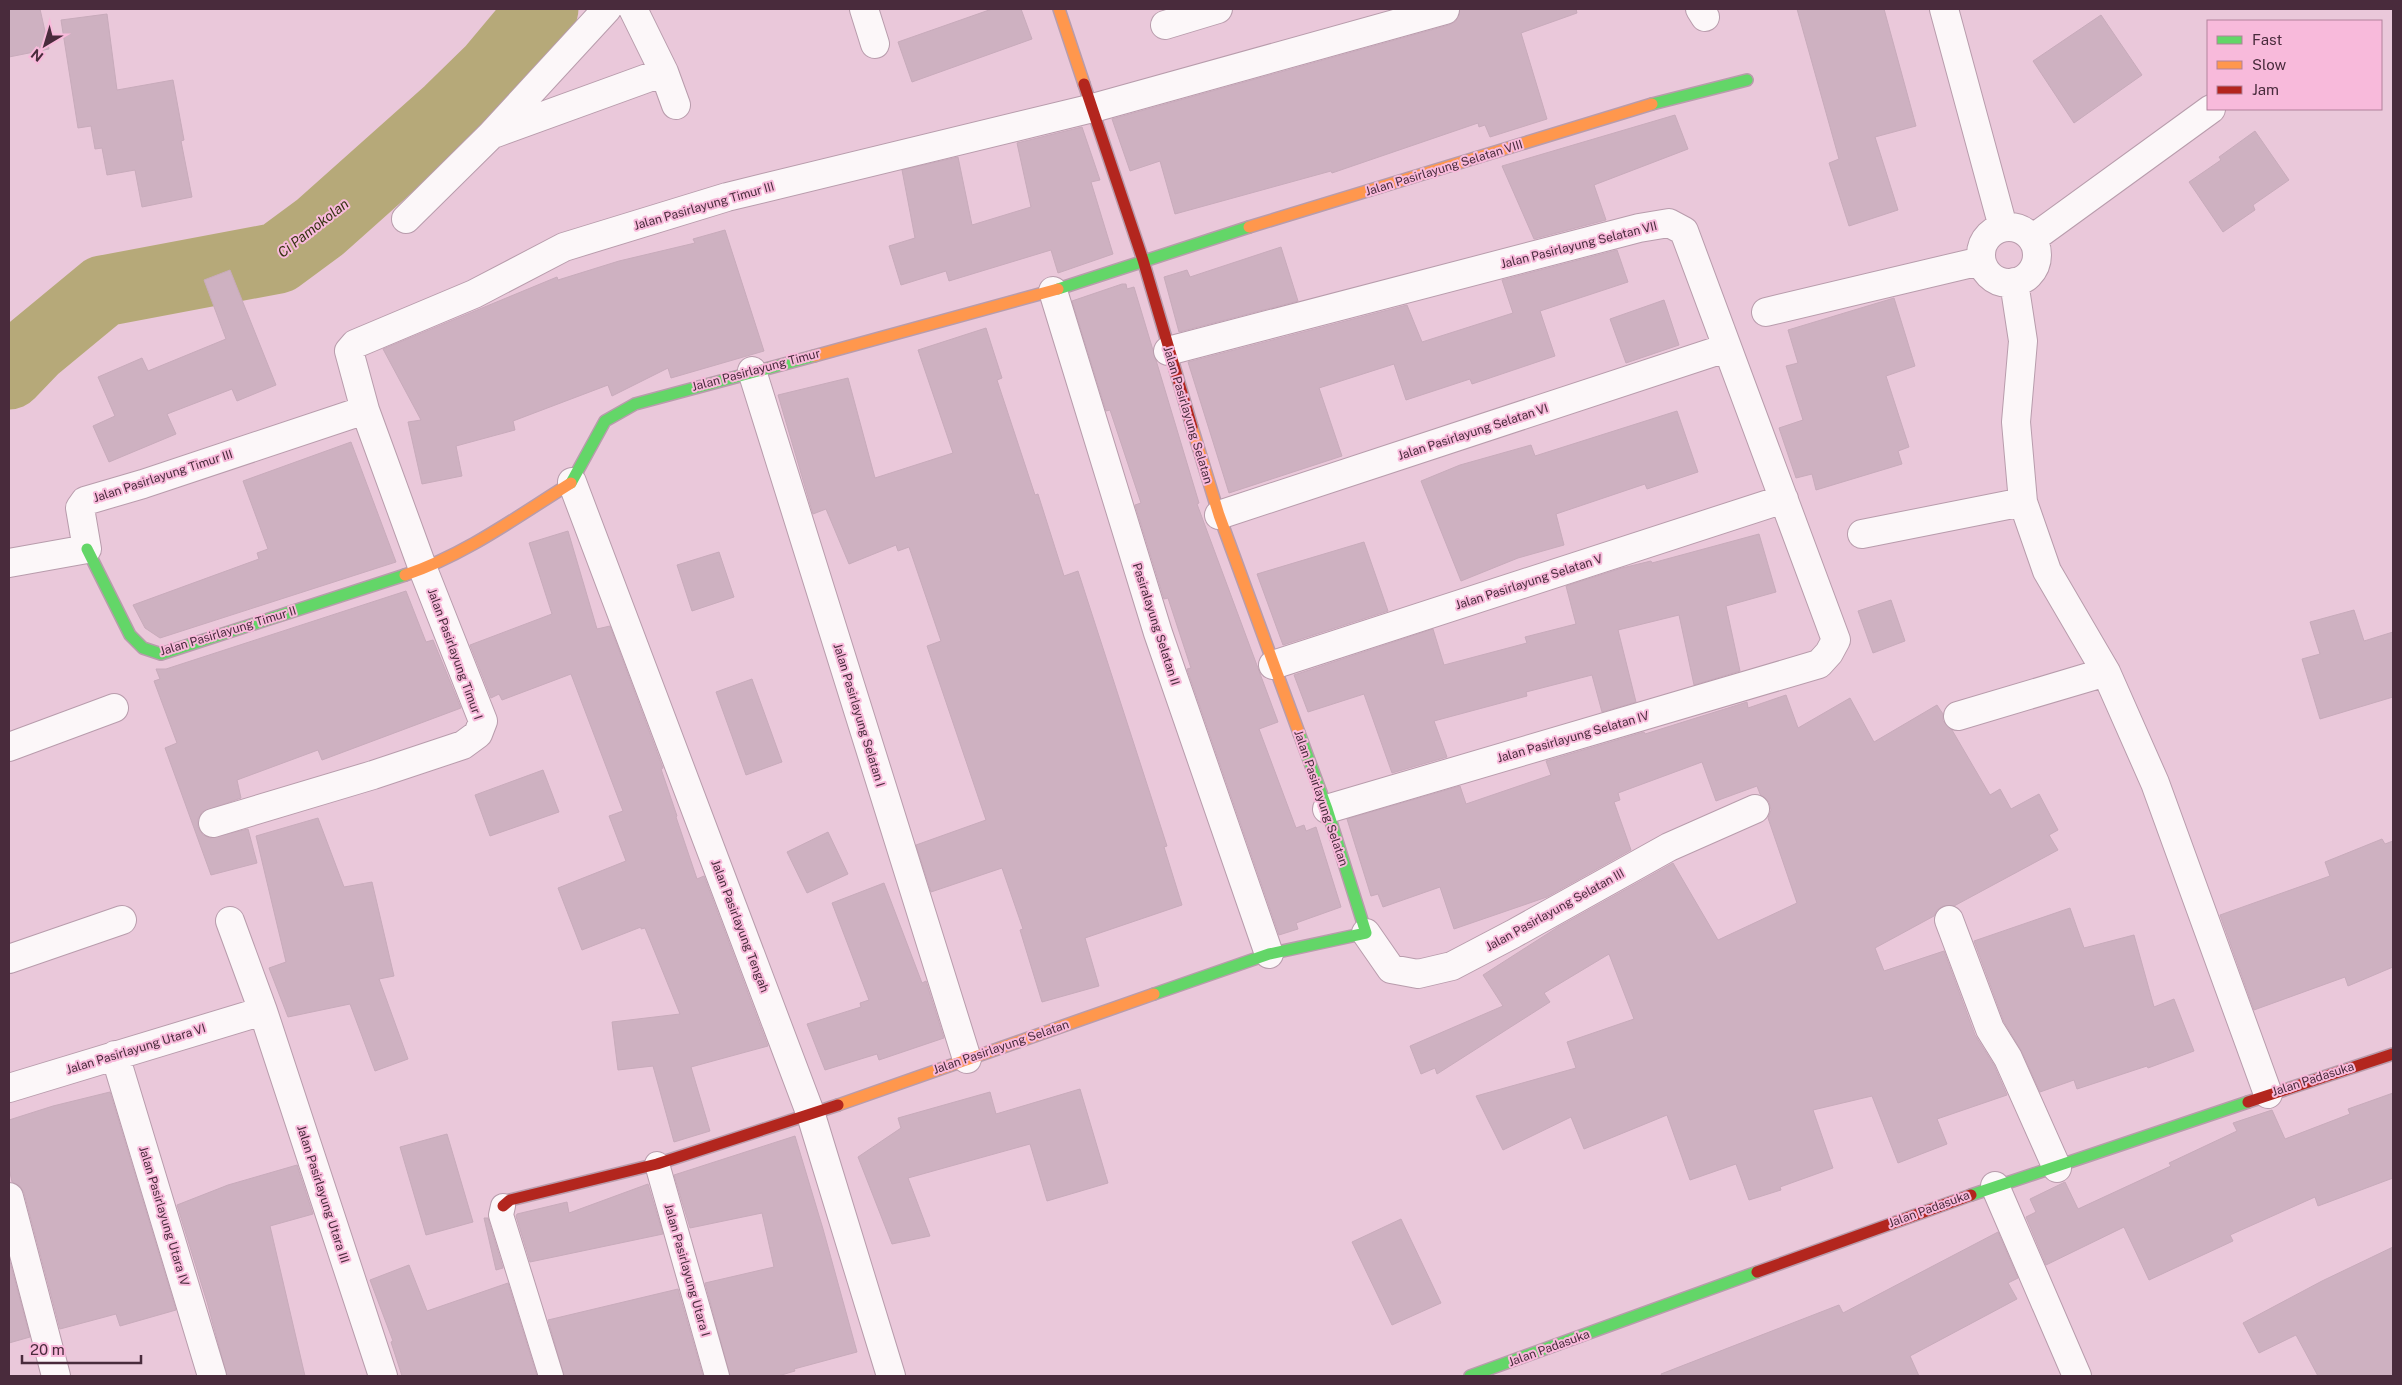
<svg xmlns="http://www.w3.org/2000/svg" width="2402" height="1385" viewBox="0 0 2402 1385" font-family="'Public Sans',sans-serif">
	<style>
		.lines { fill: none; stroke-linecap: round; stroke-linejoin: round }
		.river { stroke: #b6a979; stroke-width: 71 }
		.building { fill: #ceb1c1; stroke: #c8abbb }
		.lane-casing { stroke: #b89cac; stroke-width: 26 }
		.street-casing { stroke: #b89cac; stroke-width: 30 }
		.fast-casing { stroke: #b89cac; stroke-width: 14 }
		.slow-casing { stroke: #b89cac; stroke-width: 14 }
		.jam-casing { stroke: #b89cac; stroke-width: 14 }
		.lane { stroke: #fcf7f9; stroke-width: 24 }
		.street { stroke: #fcf7f9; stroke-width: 28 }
		.fast { stroke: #63d668; stroke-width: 11 }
		.slow { stroke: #ff974d; stroke-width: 11 }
		.jam { stroke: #b3261e; stroke-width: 11 }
		.labels { text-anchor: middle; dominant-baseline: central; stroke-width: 4; stroke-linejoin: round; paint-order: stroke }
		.street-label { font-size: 12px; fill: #492b3c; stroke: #f8badb }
		.water-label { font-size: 14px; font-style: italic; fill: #363311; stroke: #f8badb }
	</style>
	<rect width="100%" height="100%" fill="#eac8da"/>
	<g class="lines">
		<path class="river" d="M 9,374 L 34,348 L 103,291 L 278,258 L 320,227 L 449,112 L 491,71 L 543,9"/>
	</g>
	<path class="building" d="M 9,9 L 40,9 L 49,49 L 9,57 Z
		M 992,9 L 1021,9 L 1032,39 L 912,82 L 898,42 Z
		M 1460,9 L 1576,9 L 1577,13 L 1521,33 L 1547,119 L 1490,137 L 1485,125 L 1479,127 L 1478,123 L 1332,173 L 1331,171 L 1175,214 L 1160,161 L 1130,171 L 1112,119 L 1449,25 L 1456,21 Z
		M 1797,9 L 1884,9 L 1916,126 L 1875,137 L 1898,210 L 1849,226 L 1829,163 L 1839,159 Z
		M 107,14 L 117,90 L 173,80 L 184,140 L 181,141 L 192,197 L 142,207 L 135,170 L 107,175 L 102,148 L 95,149 L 91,126 L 78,128 L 61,20 Z
		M 2101,15 L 2142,75 L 2074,123 L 2033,61 Z
		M 1675,115 L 1688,149 L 1594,185 L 1606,220 L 1534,239 L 1502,166 Z
		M 1082,127 L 1100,180 L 1091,182 L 1113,254 L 1058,273 L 1051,250 L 949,281 L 946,271 L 901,285 L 889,246 L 915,238 L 902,170 L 958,157 L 972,225 L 1031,207 L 1017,143 Z
		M 2255,131 L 2289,180 L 2253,205 L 2255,210 L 2223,232 L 2189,182 L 2221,160 L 2219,157 Z
		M 725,230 L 764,351 L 671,378 L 668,368 L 612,396 L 608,385 L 513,421 L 515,430 L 456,446 L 462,476 L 422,484 L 408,422 L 421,420 L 383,349 L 557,277 L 558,280 L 619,261 L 695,243 L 693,239 Z
		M 1281,247 L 1298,301 L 1179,332 L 1164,277 L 1187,270 L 1190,277 Z
		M 1617,250 L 1628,282 L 1540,311 L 1555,356 L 1472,384 L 1470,379 L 1406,400 L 1394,364 L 1319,388 L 1342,456 L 1229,493 L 1188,362 L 1407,305 L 1422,342 L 1513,313 L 1502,280 Z
		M 230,270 L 276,385 L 237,401 L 232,389 L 167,414 L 176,434 L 109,462 L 93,426 L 115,416 L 98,377 L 142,358 L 148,371 L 226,339 L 204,280 Z
		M 1122,284 L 1126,284 L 1127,289 L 1134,287 L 1199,503 L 1197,504 L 1278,722 L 1259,729 L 1296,828 L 1304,825 L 1306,831 L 1316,827 L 1341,907 L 1296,923 L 1298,929 L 1279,935 L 1187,669 L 1191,668 L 1168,598 L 1164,599 L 1135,505 L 1141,503 L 1110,410 L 1106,411 L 1072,301 Z
		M 1894,298 L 1915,366 L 1886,376 L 1909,447 L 1898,451 L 1902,464 L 1816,490 L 1812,474 L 1796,478 L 1779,428 L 1803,420 L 1786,366 L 1798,363 L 1788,330 Z
		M 1664,300 L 1679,345 L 1626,363 L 1610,319 Z
		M 986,328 L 1002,378 L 997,380 L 1035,495 L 1038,494 L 1064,576 L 1078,571 L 1167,846 L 1164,847 L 1182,905 L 1085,938 L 1099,986 L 1042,1002 L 1020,930 L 1023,929 L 1002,868 L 931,892 L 916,845 L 986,820 L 927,646 L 941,641 L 909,547 L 898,551 L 896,545 L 849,564 L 826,509 L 813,514 L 778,395 L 848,378 L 875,478 L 953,453 L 918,350 Z
		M 1677,411 L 1698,472 L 1647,489 L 1645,484 L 1556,514 L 1564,545 L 1518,558 L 1461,581 L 1421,481 L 1460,465 L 1531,445 L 1535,456 Z
		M 351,442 L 396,562 L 160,638 L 145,628 L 133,605 L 259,559 L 257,553 L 268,549 L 243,481 Z
		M 568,531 L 597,629 L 610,626 L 663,768 L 661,769 L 677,816 L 676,817 L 697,879 L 704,876 L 768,1046 L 691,1067 L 710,1131 L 674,1142 L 653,1066 L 618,1070 L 612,1022 L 680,1014 L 645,928 L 641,929 L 641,927 L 582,950 L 558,888 L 626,861 L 609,816 L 623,811 L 571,674 L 502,700 L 499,694 L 491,698 L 470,645 L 552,614 L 529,543 Z
		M 1759,534 L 1776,592 L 1726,606 L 1740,671 L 1694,685 L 1679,615 L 1618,630 L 1636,702 L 1602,712 L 1592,675 L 1526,692 L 1527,696 L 1434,721 L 1447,757 L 1392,773 L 1364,694 L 1308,712 L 1294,675 L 1433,629 L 1444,665 L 1527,643 L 1525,637 L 1576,624 L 1566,586 L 1622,568 L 1651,561 L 1652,563 Z
		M 1364,542 L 1388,611 L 1283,645 L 1257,574 Z
		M 719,552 L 734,597 L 692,611 L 677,565 Z
		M 406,591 L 426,642 L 433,640 L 461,708 L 322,760 L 318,750 L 237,780 L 241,798 L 202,812 L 198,819 L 198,827 L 203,835 L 210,838 L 248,829 L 257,863 L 211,875 L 165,748 L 177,743 L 154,681 L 160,679 L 156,669 L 166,669 Z
		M 1891,600 L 1905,641 L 1873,653 L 1858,611 Z
		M 2354,610 L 2364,641 L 2393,632 L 2393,697 L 2320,719 L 2302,659 L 2320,654 L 2310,622 Z
		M 752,679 L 782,762 L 746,775 L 716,692 Z
		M 1786,695 L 1798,728 L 1850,698 L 1874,742 L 1937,705 L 1943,714 L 1943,721 L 1952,730 L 1990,795 L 2000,789 L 2011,809 L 2039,794 L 2058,830 L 2049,835 L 2058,850 L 1954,906 L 1943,906 L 1937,910 L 1934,916 L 1875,948 L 1884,971 L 1944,951 L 1975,1035 L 1994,1065 L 2007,1095 L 1937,1119 L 1947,1144 L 1898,1163 L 1872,1096 L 1813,1110 L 1833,1168 L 1780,1187 L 1781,1190 L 1749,1200 L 1736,1164 L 1690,1180 L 1667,1115 L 1584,1149 L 1571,1117 L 1503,1150 L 1476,1096 L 1576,1068 L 1567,1042 L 1634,1019 L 1609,954 L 1544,993 L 1550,1002 L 1437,1074 L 1435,1068 L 1421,1074 L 1410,1046 L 1503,1006 L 1483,975 L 1558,927 L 1673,863 L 1718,940 L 1797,903 L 1768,818 L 1771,810 L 1769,802 L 1760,794 L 1757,786 L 1716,801 L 1702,762 L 1618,793 L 1620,800 L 1614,802 L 1631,850 L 1547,897 L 1454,929 L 1440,887 L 1383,907 L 1378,894 L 1371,896 L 1347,819 L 1460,786 L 1466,804 L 1551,775 L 1546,761 L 1644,732 L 1645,734 L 1747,702 L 1748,708 Z
		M 543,770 L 559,812 L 490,836 L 475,795 Z
		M 318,818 L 344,887 L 372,882 L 394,976 L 379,979 L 408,1059 L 375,1071 L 350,1004 L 288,1017 L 269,968 L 286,962 L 256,836 Z
		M 828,832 L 848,874 L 807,893 L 787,852 Z
		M 2382,839 L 2385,844 L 2393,841 L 2393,967 L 2348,986 L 2345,977 L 2254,1010 L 2220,915 L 2330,876 L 2325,862 Z
		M 884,883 L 922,983 L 926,981 L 944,1038 L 879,1060 L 877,1054 L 825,1070 L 807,1024 L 861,1007 L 860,1003 L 869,1000 L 832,903 Z
		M 2070,908 L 2084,948 L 2134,935 L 2154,1007 L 2174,999 L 2194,1051 L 2148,1068 L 2147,1066 L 2077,1089 L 2074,1080 L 2040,1092 L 2022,1052 L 2004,1022 L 1974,941 Z
		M 1080,1089 L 1108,1183 L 1047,1201 L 1030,1144 L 908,1178 L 930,1236 L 892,1244 L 858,1157 L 901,1128 L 898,1118 L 990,1092 L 996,1114 Z
		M 110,1092 L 176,1310 L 120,1326 L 116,1314 L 60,1329 L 24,1193 L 20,1186 L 12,1182 L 9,1168 L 9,1120 L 53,1106 Z
		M 2393,1093 L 2393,1178 L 2318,1206 L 2315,1197 L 2230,1235 L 2233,1241 L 2149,1280 L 2124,1227 L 2046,1265 L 2026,1217 L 2036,1212 L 2030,1199 L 2065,1182 L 2078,1209 L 2171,1166 L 2169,1163 L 2237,1131 L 2233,1123 L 2272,1110 L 2285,1139 L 2350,1114 L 2348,1109 Z
		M 447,1134 L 473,1222 L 426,1235 L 400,1147 Z
		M 795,1136 L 823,1229 L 857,1352 L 794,1369 L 795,1371 L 778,1376 L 730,1376 L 705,1283 L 774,1267 L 762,1213 L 690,1228 L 674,1175 Z
		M 297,1165 L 313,1214 L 270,1226 L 305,1376 L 227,1376 L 207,1302 L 177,1205 L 228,1185 Z
		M 648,1184 L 663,1234 L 530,1262 L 516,1216 L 517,1214 L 567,1202 L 569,1213 Z
		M 484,1218 L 488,1218 L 503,1268 L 496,1270 Z
		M 1401,1219 L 1441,1303 L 1392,1325 L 1352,1242 Z
		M 1998,1232 L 2018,1278 L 2008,1283 L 2017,1299 L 1910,1356 L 1919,1376 L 1662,1376 L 1661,1374 L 1839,1305 L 1843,1313 Z
		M 2393,1247 L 2393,1376 L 2318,1376 L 2296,1335 L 2259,1353 L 2243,1323 L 2322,1281 Z
		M 9,1258 L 30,1337 L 9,1343 Z
		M 409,1265 L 427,1311 L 508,1283 L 537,1376 L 402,1376 L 391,1342 L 393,1341 L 370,1280 Z
		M 678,1289 L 703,1376 L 564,1376 L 548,1320 Z"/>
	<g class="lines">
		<g class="lane-casing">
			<path id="lane" d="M 657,1164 L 717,1376
				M 503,1206 L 501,1215 L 551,1376"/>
		</g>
		<g class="street-casing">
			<path id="street" d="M 633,9 L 664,72 L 676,105
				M 864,9 L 875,44
				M 1700,9 L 1705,17
				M 1944,9 L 2003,227
				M 1165,25 L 1218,9
				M 496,133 L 664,72
				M 406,219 L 491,135 L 607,9
				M1981 255a28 28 0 1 1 56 0a28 28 0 1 1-56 0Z
				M 2032,239 L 2211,109
				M 2014,282 L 2023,341 L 2016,422 L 2023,502 L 2047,571 L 2106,672 L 2155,783 L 2268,1094
				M 1053,291 L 1158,633 L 1269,954
				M 1766,312 L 1981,261
				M 1168,351 L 1639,228 L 1669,223 L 1684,231 L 1836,640 L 1829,653 L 1819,664 L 1327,809
				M 752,371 L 967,1059
				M 572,482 L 811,1115 L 891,1376
				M 1219,515 L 1726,348
				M 1862,534 L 2023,502
				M 9,563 L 87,549 L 80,508 L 85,501 L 143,484 L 365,410
				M 1273,665 L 1784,499
				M 1958,716 L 2106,672
				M 9,747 L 114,708
				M 213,823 L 373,775 L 463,745 L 478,734 L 483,721 L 423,569 L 365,410 L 349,351 L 355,344 L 474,294 L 564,247 L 727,197 L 1093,108 L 1445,10
				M 1949,920 L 1990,1029 L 2008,1058 L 2057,1168
				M 230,921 L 263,1011 L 383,1376
				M 1366,933 L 1391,969 L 1418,974 L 1452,966 L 1513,934 L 1669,847 L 1755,809
				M 9,959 L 122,920
				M 115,1055 L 212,1376
				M 9,1088 L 263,1011
				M 1995,1186 L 2077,1376
				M 9,1197 L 56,1376"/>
		</g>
		<g class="fast-casing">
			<path id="fast" d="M 1652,104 L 1747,80
				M 1058,289 L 1249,227
				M 571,483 L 605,421 L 635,404 L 814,356
				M 87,549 L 130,635 L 143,648 L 161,654 L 405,575
				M 1154,994 L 1269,954 L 1366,933 L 1327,809 L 1299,733
				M 1971,1195 L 2248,1102
				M 1470,1376 L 1757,1272"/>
		</g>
		<g class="slow-casing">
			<path id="slow" d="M 1059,9 L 1084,84
				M 1249,227 L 1652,104
				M 814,356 L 1058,289
				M 1192,427 L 1219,515 L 1299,733
				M 405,575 C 465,555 518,516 571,483
				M 838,1105 L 1154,994"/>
		</g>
		<g class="jam-casing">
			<path id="jam" d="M 1084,84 L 1143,260 L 1192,427
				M 2248,1102 L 2393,1054
				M 503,1206 L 510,1200 L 657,1164 L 838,1105
				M 1757,1272 L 1971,1195"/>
		</g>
		<use href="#lane" class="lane"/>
		<use href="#street" class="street"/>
		<use href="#fast" class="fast"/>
		<use href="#slow" class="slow"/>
		<use href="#jam" class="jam"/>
	</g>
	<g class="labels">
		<g class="street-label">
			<text transform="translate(1444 168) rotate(-17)">Jalan Pasirlayung Selatan VIII</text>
			<text transform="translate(704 206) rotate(-16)">Jalan Pasirlayung Timur III</text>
			<text transform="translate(1579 245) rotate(-14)">Jalan Pasirlayung Selatan VII</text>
			<text transform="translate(756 370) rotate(-15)">Jalan Pasirlayung Timur</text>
			<text transform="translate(1188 415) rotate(73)">Jalan Pasirlayung Selatan</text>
			<text transform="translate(1473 432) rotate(-18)">Jalan Pasirlayung Selatan VI</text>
			<text transform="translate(163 476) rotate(-18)">Jalan Pasirlayung Timur III</text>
			<text transform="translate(1529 582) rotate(-18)">Jalan Pasirlayung Selatan V</text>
			<text transform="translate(1156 624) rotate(72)">Pasiralayung Selatan II</text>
			<text transform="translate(228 631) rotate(-17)">Jalan Pasirlayung Timur II</text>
			<text transform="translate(455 654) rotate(70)">Jalan Pasirlayung Timur I</text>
			<text transform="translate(859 715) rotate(73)">Jalan Pasirlayung Selatan I</text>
			<text transform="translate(1573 737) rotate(-16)">Jalan Pasirlayung Selatan IV</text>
			<text transform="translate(1321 798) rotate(71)">Jalan Pasirlayung Selatan</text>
			<text transform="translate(1555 910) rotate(-29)">Jalan Pasirlayung Selatan III</text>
			<text transform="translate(740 926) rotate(69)">Jalan Pasirlayung Tengah</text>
			<text transform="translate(1001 1047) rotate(-19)">Jalan Pasirlayung Selatan</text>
			<text transform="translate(136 1049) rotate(-17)">Jalan Pasirlayung Utara VI</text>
			<text transform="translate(2313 1079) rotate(-18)">Jalan Padasuka</text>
			<text transform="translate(323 1194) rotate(72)">Jalan Pasirlayung Utara III</text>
			<text transform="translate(1929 1209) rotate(-20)">Jalan Padasuka</text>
			<text transform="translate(164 1216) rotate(73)">Jalan Pasirlayung Utara IV</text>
			<text transform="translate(687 1270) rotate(74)">Jalan Pasirlayung Utara I</text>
			<text transform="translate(1549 1348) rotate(-20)">Jalan Padasuka</text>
		</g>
		<g class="water-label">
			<text transform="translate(313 228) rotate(-38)">Ci Pamokolan</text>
		</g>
	</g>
	<rect width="2402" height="1385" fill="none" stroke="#492b3c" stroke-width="20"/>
	<rect x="2207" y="20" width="175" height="90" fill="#f8badb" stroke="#b2819b"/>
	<rect x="2217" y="36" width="25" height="8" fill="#63d668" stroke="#b2819b"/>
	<text x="2252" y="45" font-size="15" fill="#492b3c">Fast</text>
	<rect x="2217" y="61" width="25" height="8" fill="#ff974d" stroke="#b2819b"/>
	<text x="2252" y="70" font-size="15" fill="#492b3c">Slow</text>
	<rect x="2217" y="86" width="25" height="8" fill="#b3261e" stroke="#b2819b"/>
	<text x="2252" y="95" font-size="15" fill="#492b3c">Jam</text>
	<g transform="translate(45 45) rotate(218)" stroke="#f8badb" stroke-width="4" paint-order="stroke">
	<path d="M0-4L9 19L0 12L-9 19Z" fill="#492b3c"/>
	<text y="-8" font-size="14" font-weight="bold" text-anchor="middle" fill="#492b3c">N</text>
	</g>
	<path d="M22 1355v8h119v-8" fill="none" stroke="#492b3c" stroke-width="2.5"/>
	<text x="30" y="1355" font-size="15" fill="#492b3c" stroke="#f8badb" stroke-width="4" paint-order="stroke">20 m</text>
</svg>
